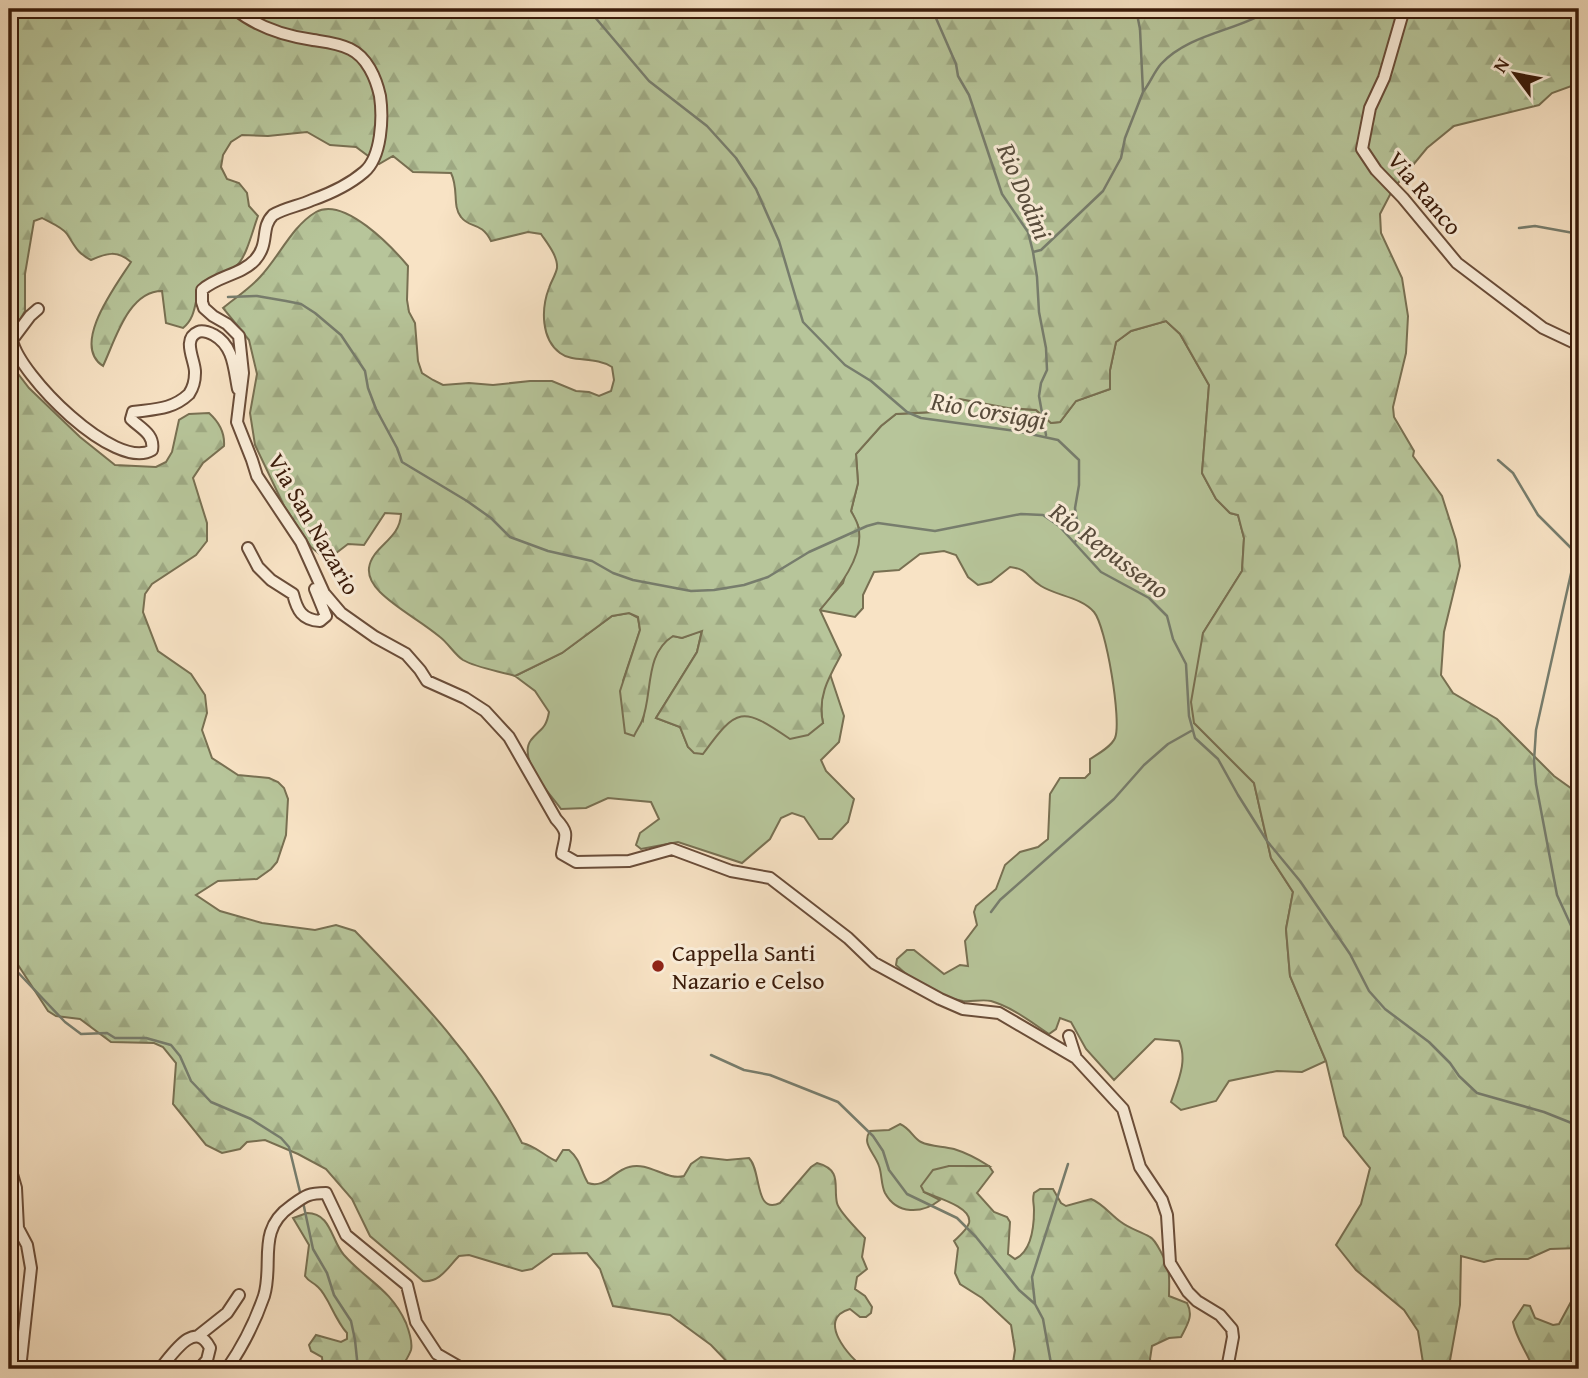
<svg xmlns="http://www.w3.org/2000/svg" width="1588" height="1378" viewBox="0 0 1588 1378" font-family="'Gentium Book Plus',serif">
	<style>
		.grass { fill: #b7c59a; stroke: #787052; stroke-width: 2 }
		.forest { fill: url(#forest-firs); stroke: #787052; stroke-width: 2 }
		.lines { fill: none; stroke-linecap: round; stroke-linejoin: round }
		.stream { stroke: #777d6d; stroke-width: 2.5 }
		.street-casing { stroke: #6a4d39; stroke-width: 14 }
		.street { stroke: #faedd9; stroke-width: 10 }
		.poi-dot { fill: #8f2418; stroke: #faedd9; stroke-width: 2.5 }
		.labels { text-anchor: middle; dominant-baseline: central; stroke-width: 6; stroke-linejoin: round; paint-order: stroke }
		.street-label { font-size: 24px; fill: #3a1b0a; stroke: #faedd9 }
		.poi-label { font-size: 24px; fill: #3a1b0a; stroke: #faedd9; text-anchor: start }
		.water-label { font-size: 26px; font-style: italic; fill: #584c3c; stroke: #faedd9 }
	</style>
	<defs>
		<pattern id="forest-firs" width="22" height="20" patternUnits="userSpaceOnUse" patternTransform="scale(1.75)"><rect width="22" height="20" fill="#b7c59a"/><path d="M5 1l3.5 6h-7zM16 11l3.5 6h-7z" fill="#9ea983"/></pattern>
	</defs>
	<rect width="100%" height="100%" fill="#f8e3c5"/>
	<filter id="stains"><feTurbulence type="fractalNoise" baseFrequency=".00286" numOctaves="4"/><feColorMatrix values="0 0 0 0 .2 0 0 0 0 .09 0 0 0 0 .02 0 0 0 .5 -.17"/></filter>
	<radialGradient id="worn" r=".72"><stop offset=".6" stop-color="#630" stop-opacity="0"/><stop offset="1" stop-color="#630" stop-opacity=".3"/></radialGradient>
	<path class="grass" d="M 1166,321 L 1180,334 L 1209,385 L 1202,473 L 1216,499 L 1230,513 L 1238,515 L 1244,538 L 1242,571 L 1203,633 L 1194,723 L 1254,783 L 1271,858 L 1293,892 L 1286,929 L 1290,976 L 1326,1061 L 1302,1072 L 1277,1071 L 1229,1081 L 1216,1101 L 1181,1110 L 1171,1102 C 1178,1081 1188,1061 1179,1041 L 1155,1039 L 1114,1080 L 1086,1049 L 1071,1022 L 1060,1018 L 1056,1029 L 1049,1034 C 1031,1022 1012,1007 991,1001 C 982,999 972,1002 963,1001 C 937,997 915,983 896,965 L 897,959 L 907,950 L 914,950 L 944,974 L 960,965 L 968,966 L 965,941 L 977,925 L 974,912 L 976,906 L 996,889 L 1005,865 L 1020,852 L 1038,847 L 1048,839 L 1050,794 L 1060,778 L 1085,778 L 1090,773 L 1090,759 C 1098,754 1111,747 1115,738 C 1122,722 1106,626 1094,612 C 1081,597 1057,596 1041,586 C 1027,577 1028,569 1010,567 L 991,582 L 978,585 L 968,577 L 956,555 L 944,551 L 920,554 L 899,570 L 874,572 L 863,595 L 863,608 L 855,617 L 819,610 L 843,583 L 859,528 L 851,511 L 858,483 L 856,454 L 881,426 L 896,414 L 933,412 L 960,399 L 1008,408 L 1036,410 L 1051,423 L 1060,422 L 1076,401 L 1110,389 L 1110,370 L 1116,342 L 1131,331 Z
		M 629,613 L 638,618 L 640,630 L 623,681 L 643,720 C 647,693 647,651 673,636 L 682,638 L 702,630 L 697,652 L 656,718 L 680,727 L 688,747 L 702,754 L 724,724 L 739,716 L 749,715 L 767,723 L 823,723 C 819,705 822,690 830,674 L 844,716 L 839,742 L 821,760 L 826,771 L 854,799 L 848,822 L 832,839 L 819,839 L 804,817 L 792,813 L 781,818 L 770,839 L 742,863 L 678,842 L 641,849 L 636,845 L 640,833 L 659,819 L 651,802 L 608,798 L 586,808 L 561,809 C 550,794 517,759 531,740 C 541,728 546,729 549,712 L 535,691 L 515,676 L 562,653 L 612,616 Z
		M 900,1124 C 911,1129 913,1138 921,1142 C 931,1147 943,1146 954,1149 C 967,1153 978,1159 989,1166 L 949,1166 L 924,1192 L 940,1200 C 922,1214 897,1215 885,1193 C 881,1185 882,1174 879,1166 C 875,1153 861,1144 870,1131 L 889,1130 Z"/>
	<path class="forest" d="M 9,9 L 1579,9 L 1579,67 L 1577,84 L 1552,93 L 1539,105 L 1454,126 L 1427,148 L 1393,189 L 1380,214 L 1381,233 L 1402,278 L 1408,316 L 1406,353 L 1393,407 L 1394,417 L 1414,451 L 1413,456 L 1442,496 L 1456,540 L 1460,566 L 1444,632 L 1441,675 L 1453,693 L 1497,719 L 1554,776 L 1572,789 L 1579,801 L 1579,1248 L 1550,1249 L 1528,1259 L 1496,1259 L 1484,1262 L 1461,1256 L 1460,1305 L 1449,1366 L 1446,1369 L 1424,1369 L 1418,1331 L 1404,1310 L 1356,1270 L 1336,1245 L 1361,1204 L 1370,1168 L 1344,1136 L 1326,1061 L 1290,976 L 1286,929 L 1293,892 L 1271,858 L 1254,783 L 1194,723 L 1191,702 L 1203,633 L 1242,571 L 1244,538 L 1238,515 L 1230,513 L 1216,499 L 1202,473 L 1209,385 L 1180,334 L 1166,321 L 1131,331 L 1116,342 L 1110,370 L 1110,389 L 1076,401 L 1060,422 L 1051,423 L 1036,410 L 1008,408 L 960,399 L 933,412 L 896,414 L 881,426 L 856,454 L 858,483 L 851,511 C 853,515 857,521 858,526 C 866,555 837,590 820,610 L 841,655 C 829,677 817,697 823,723 L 808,735 L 790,739 C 742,706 737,707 703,754 L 694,753 L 688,747 L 680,727 L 656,718 L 697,652 L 702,631 L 682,638 L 673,636 C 644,654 653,694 642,721 C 640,726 636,731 634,736 L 625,733 L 620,691 L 640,630 L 638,617 L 629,613 L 612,616 L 562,653 L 515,676 C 499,671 477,668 463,660 C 455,655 448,643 440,637 C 421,621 397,609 380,592 C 374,586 368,577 369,568 C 372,546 400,540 401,514 L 385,513 L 364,545 L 348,544 L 327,560 L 311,547 L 284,506 L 255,445 L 250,413 L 257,374 L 249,340 L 223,308 C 235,298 249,289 260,277 C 279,257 292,226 316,212 C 344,196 392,247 408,266 L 407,300 L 409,312 L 415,323 L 418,361 L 422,373 L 433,380 L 443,385 L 469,383 L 493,385 L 530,381 L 552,381 L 576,391 L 589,392 L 599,396 L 611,391 L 614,380 L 612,367 C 595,356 573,363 560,353 C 541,339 541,309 549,288 C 551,282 556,274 557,268 C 558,256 547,243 541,234 L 528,232 L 491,241 C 481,221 470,229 461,217 C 452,206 459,189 451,173 L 413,172 L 393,156 L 379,164 L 356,147 L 330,145 L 307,132 L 268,136 L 242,135 L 231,142 L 223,155 L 221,167 L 227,179 L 239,183 L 247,193 L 249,206 L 258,216 C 253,229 246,259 236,266 C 226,274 212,274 203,284 C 193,295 199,315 183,328 L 166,323 L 162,291 C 128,291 115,341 103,366 C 70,345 117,284 131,262 C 117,250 107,253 91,260 C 77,253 75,246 67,234 C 62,227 49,222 42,218 L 34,221 L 25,274 L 25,311 L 11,335 L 9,362 Z
		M 9,362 L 29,388 L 80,437 L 115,465 L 156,467 L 166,462 L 172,452 L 179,420 L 189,414 L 209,413 C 219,422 225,433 224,446 L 203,463 L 193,478 L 207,523 L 207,541 L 196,555 L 152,584 L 145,594 L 143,612 L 158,651 L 191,674 L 205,695 L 207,713 L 202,730 L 212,758 L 238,775 L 269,778 L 278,782 L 284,788 L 288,799 L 286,835 L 277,862 L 271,869 L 257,879 L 218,881 L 196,895 L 220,911 L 262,923 L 315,930 L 336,925 L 355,931 C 417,995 481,1062 522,1143 C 536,1146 543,1155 556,1161 L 563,1150 L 569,1150 C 581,1160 580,1170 588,1183 C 605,1189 613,1171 629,1167 C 649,1161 666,1181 684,1176 L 691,1164 L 701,1157 L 727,1160 L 749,1158 C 762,1171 754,1215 780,1203 L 811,1167 L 817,1163 C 843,1170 833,1186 837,1203 C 839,1212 858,1230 865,1238 L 862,1257 L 867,1269 L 857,1277 L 855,1289 L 865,1296 L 872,1307 L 871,1313 L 866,1317 L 860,1317 L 850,1309 C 815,1319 850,1358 865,1369 L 734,1369 L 711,1345 L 670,1315 L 613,1306 L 600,1269 L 587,1253 L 553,1254 L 532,1269 L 522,1271 L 469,1255 L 459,1256 C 448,1267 440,1283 423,1281 L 370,1236 L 352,1199 L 326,1169 L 298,1154 L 265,1140 L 247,1142 L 240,1149 L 222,1153 L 206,1145 L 173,1104 L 176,1063 L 163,1047 L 154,1043 L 111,1042 L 80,1019 L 56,1016 L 48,1011 L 9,951 Z
		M 949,1166 L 989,1166 L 993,1172 L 977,1193 L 994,1212 L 1007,1217 L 1010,1222 L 1008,1254 L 1015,1259 C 1032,1251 1034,1227 1034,1210 C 1034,1203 1032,1200 1034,1193 L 1040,1189 L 1053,1189 L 1061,1203 L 1066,1206 L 1091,1199 C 1102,1203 1111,1215 1121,1222 C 1130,1229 1140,1231 1150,1237 C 1156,1240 1166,1261 1168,1269 C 1170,1277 1169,1288 1169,1296 L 1187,1303 C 1194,1316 1187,1325 1181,1337 L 1169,1338 L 1152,1346 L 1150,1359 L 1152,1369 L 1012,1369 L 1015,1350 L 1011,1325 L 982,1298 L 960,1284 L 955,1273 L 958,1248 L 954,1241 C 959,1236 967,1230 969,1223 C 973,1207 935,1197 924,1192 L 921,1186 L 933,1170 Z
		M 307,1213 C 331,1213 331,1240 344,1255 C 367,1281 390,1288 406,1323 C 409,1331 413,1342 411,1350 C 409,1356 404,1363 401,1369 L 323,1369 L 322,1357 L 311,1351 L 309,1345 L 316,1335 L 341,1342 L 347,1339 L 347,1333 C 334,1319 329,1297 318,1287 C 313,1282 309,1282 305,1276 L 309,1245 L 293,1218 Z
		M 1579,1287 L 1579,1369 L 1533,1369 C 1528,1353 1516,1339 1513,1322 L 1524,1305 L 1530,1306 L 1535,1318 L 1553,1325 L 1559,1324 Z"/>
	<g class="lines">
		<path class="stream" d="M 588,9 L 649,81 L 707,126 L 736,158 L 756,189 L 779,241 L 803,322 L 845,365 L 871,381 L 907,412 L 921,418 L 1016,431 L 1058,440 L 1079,460 L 1079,485 L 1075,508 L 1079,535 L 1075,542
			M 932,9 L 956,64 L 958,76 L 969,95 L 1002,194 L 1028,232 L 1033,252 L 1037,277 L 1039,312 L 1046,348 L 1047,370 L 1041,383 L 1039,396 L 1046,435
			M 1143,92 C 1150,83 1154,72 1161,64 C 1190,33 1238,31 1272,9
			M 1519,228 L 1535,226 L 1579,234
			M 1033,252 L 1041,250 L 1103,191 L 1121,158 L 1125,138 L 1143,92 L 1140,29 L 1136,9
			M 228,297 L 257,296 L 286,301 L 301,304 L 315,313 L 341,335 L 365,371 L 368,388 L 376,409 L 397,448 L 402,462 L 467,501 L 491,518 L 510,537 L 548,551 L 592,561 L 613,573 L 633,580 L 691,591 L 714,590 L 744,585 L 768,577 L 809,552 L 867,526 L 878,523 L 935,531 L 1021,514 L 1043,515 L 1059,526 L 1101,572 L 1149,598 L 1167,616 L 1173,639 L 1186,664 L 1189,716 L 1195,738 L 1218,759 L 1238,795 L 1267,841 L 1300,881 L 1350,954 L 1369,991 L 1385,1009 L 1429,1042 L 1450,1063 L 1459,1076 L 1477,1093 L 1544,1112 L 1579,1126
			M 1498,460 L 1513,473 L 1538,515 L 1572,549 L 1572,569 L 1536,730 L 1534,761 L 1536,784 L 1557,895 L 1574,932 L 1579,953
			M 991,912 L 1000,900 L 1114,799 L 1144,765 L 1168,744 L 1191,731
			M 9,963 L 65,1022 L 81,1034 L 107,1033 L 115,1038 L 146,1038 L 171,1045 L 180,1056 L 191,1081 L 211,1102 L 251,1119 L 281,1138 L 289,1147 L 301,1196
			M 711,1055 L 744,1070 L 770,1075 L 838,1102 L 873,1136 L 883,1151 L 889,1170 L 907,1194 L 957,1218 L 976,1237 L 1019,1290 L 1035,1304
			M 303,1202 L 313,1249 L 327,1273 L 334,1295 L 351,1321 L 355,1340 L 358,1369
			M 1052,1369 L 1043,1319 L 1035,1304 L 1032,1277 L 1068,1164"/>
		<g class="street-casing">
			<path id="street" d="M 235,9 C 257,27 285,36 313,40 C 326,42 338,43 350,49 C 367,57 376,78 380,96 C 383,117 382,157 364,172 C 350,184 329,194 312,200 C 299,206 284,208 273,215 C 260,228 270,243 255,260 C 241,275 217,276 202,290 L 202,302 L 204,308 L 213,316 L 227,324 L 239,336 L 243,373 L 237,422 L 252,460 L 257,476 L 301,542 L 324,593 L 341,613 L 375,637 L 406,654 L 420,670 L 427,681 L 465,698 L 485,711 L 509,737 L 556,819 C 570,834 565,836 562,854 L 576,862 L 629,861 L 672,849 L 731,871 L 770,878 L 848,938 L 874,963 L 940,999 L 963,1009 L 999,1013 L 1076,1058 L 1123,1109 L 1140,1167 L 1162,1200 L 1167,1215 L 1170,1263 L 1188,1292 L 1197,1301 L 1220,1315 L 1232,1329 L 1233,1337 L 1227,1369
				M 1404,9 L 1384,78 L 1370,108 L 1362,149 L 1376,170 L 1403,198 L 1457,263 L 1543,328 L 1579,345
				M 38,309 L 30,316 L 12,340 C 19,375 115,472 152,450 C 155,434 140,428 131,419 L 133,412 C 154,409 172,410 189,394 C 193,388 195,380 195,373 C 196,362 181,339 198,332 C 203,330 210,333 214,335 C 234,346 234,370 238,389
				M 248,548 L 258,567 L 271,580 L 293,594 C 297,610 302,620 320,621 L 326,616 L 315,589
				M 1069,1036 L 1076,1058
				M 9,1164 L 16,1188 L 18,1228 L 27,1245 L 31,1268 L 20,1369
				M 198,1336 L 227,1313 L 239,1295
				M 160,1369 C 172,1355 195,1318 210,1348 L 207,1360 L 199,1369
				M 227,1369 C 243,1346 255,1322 264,1296 C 274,1263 256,1230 291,1206 C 305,1196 308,1193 326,1193 L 346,1235 L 407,1285 L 416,1322 L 437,1354 L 463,1369"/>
		</g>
		<use href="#street" class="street"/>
	</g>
	<circle class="poi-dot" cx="658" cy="966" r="7"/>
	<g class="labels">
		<g class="street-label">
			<text transform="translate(1425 193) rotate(50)">Via Ranco</text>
			<text transform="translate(314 524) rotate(60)">Via San Nazario</text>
		</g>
		<g class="poi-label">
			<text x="672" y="952">Cappella Santi<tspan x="672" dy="28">Nazario e Celso</tspan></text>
		</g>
		<g class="water-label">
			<text transform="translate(1025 191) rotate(67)">Rio Dodini</text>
			<text transform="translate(989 410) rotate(10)">Rio Corsiggi</text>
			<text transform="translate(1110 550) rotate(37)">Rio Repusseno</text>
		</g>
	</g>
	<rect width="1588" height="1378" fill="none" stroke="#f8e3c5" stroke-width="35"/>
	<rect x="10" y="10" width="1567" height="1357" fill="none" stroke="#3a1b0a" stroke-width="3.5"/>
	<rect x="18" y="18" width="1553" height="1343" fill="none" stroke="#3a1b0a" stroke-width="2"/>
	<g transform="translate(1515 74) rotate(302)" stroke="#faedd9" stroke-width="5" paint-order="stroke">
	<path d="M0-5L12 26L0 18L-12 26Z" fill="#3a1b0a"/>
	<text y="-10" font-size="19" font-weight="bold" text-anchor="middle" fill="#3a1b0a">N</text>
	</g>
	<rect width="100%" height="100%" filter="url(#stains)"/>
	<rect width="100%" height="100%" fill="url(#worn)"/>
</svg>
